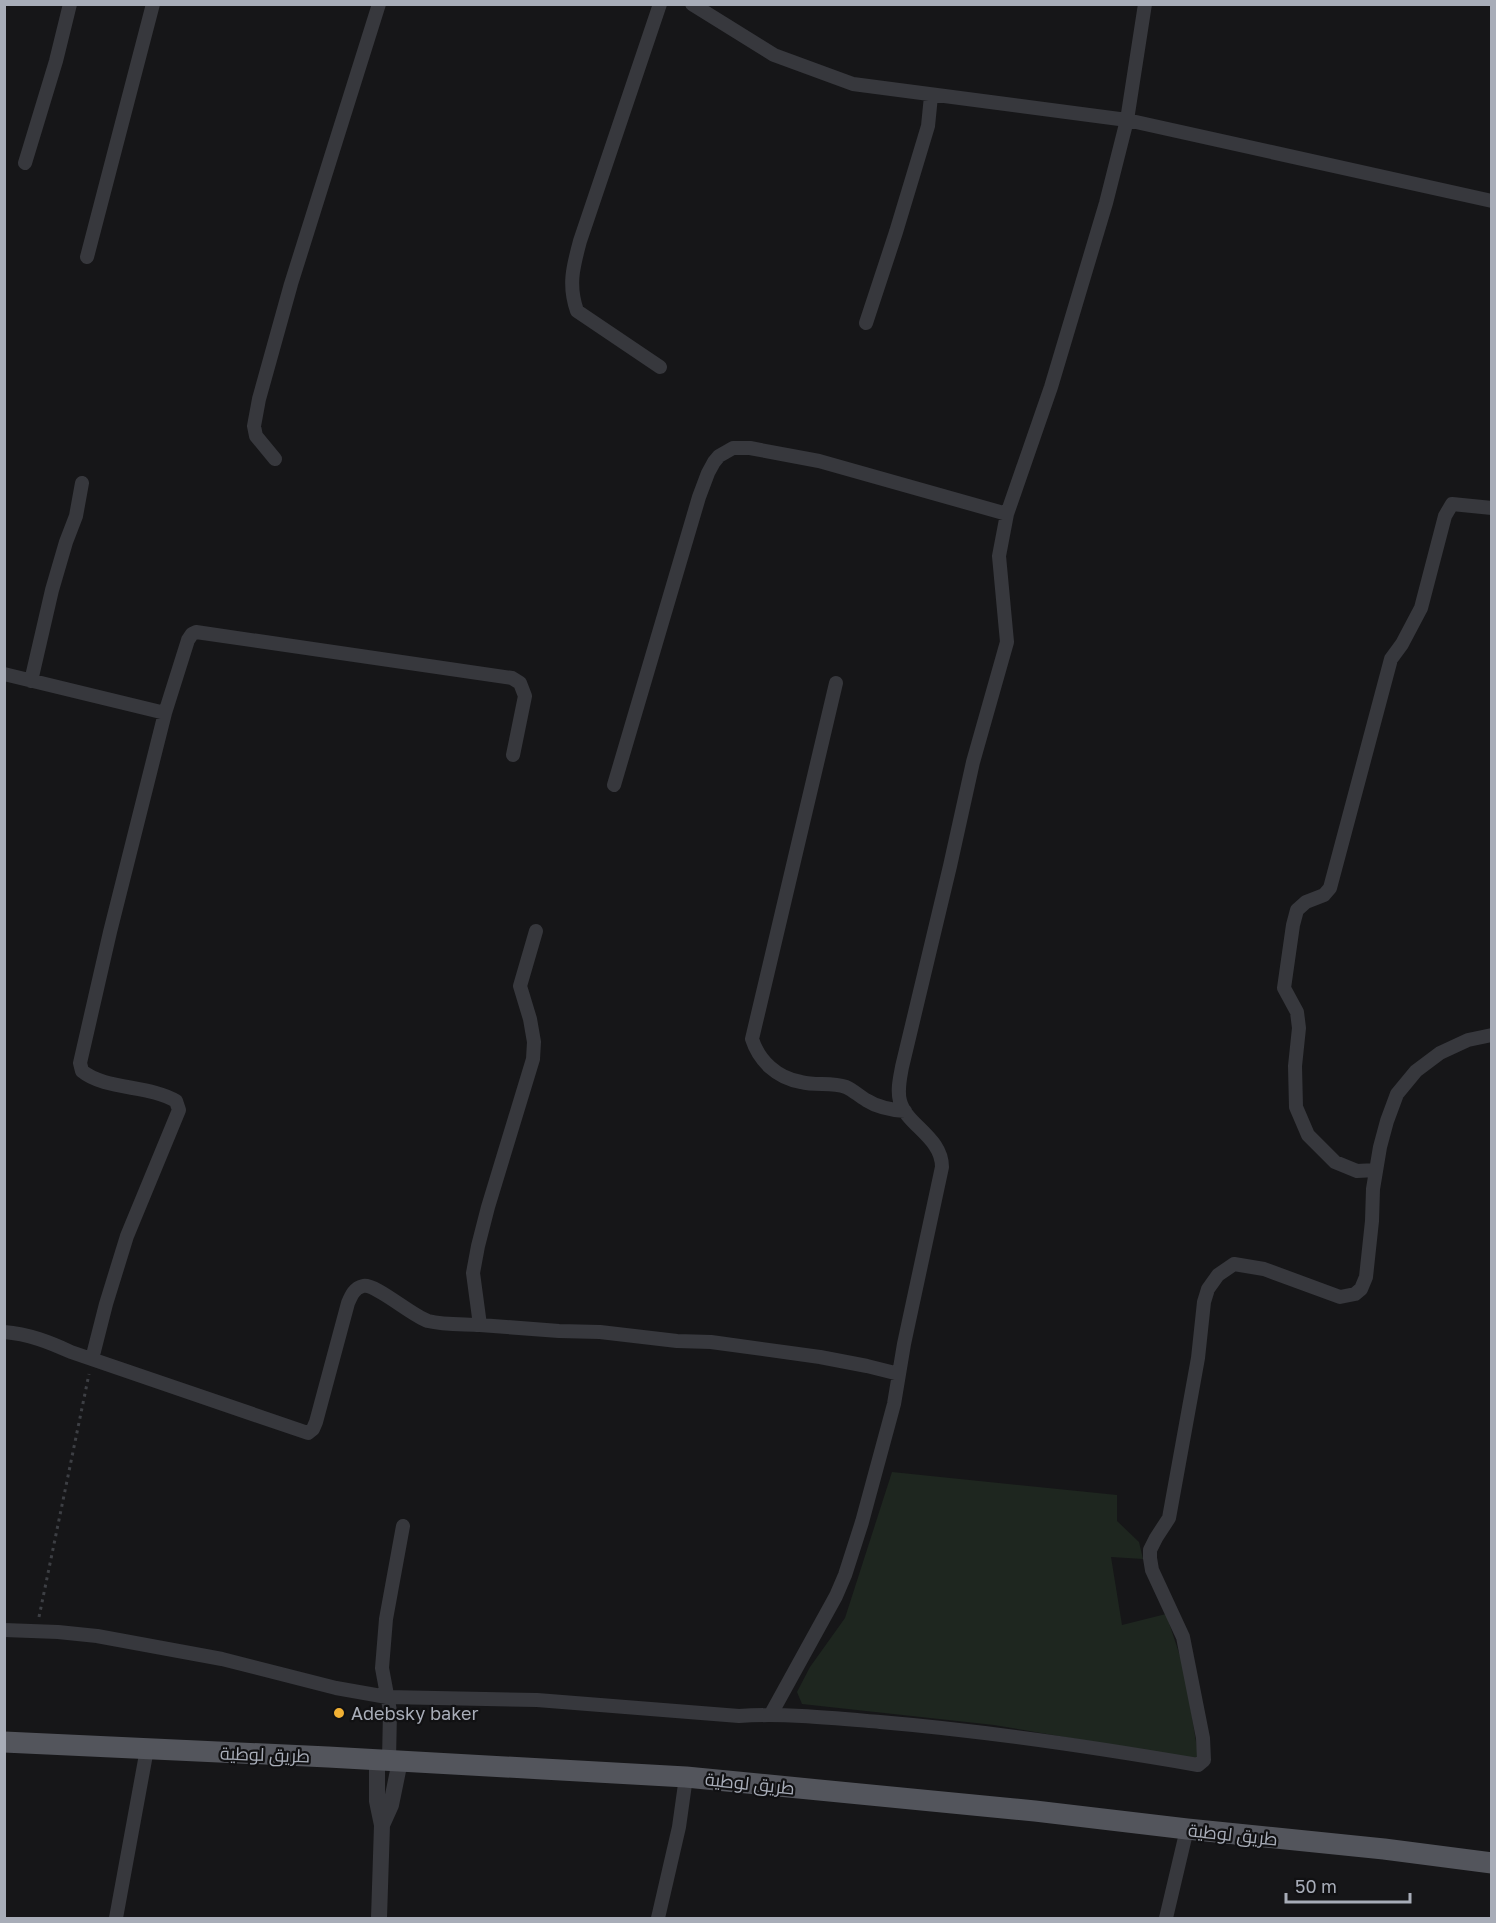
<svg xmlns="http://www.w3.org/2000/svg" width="1496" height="1923" viewBox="0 0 1496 1923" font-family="'Golos Text',Cairo,sans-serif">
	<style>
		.green { fill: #1e261f }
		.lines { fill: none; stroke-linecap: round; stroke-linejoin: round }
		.path { stroke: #3d3f44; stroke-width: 3; stroke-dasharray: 3 4.5; stroke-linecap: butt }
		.minor { stroke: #37383d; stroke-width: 14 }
		.tertiary { stroke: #37383d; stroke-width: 16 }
		.primary { stroke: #53555c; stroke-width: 21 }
		.poi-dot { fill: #f2b134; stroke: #111113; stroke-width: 2 }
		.labels { text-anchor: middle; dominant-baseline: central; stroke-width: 4.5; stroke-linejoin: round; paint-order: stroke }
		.poi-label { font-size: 18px; fill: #a8adb8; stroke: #111113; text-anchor: start }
		.street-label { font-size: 18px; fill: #a8adb8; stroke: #111113 }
	</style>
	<rect width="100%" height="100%" fill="#161618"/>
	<path class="green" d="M 892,1472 L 1117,1495 L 1117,1521 L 1139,1542 L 1143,1559 L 1111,1557 L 1122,1625 L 1166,1614 L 1184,1668 L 1199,1760 L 994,1725 L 802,1704 L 797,1692 L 810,1667 L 845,1618 Z"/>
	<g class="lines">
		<path class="path" d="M 39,1617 L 89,1374"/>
		<path class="minor" d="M 692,4 L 774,55 L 853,84 L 1127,120 L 1492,201
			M 25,163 L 56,61 L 70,4
			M 87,257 L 153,4
			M 866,323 L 896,232 L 928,126 L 931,96
			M 660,367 L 577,311 C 568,285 573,267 580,241 L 660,4
			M 275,459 L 256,436 L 254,426 L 259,399 L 291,284 L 379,4
			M 4,674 L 165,713
			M 31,681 L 52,590 L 66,542 L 76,516 L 82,483
			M 836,683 L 752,1039 C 759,1061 777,1078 801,1082 C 816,1086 831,1082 846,1087 C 853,1090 859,1096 866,1100 C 877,1107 892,1110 905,1111
			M 614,785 L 699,497 L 708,473 L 714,462 L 719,456 L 733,448 L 750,448 L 819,461 L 1007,514
			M 536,931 L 520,986 L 530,1019 L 534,1042 L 533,1059 L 488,1207 L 478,1246 L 473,1273 L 480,1325 L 559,1331 L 600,1332 L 677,1341 L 711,1342 L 820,1357 L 867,1366 L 899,1374
			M 1376,1170 L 1357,1171 L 1335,1162 L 1308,1135 L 1296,1107 L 1295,1066 L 1299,1028 L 1297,1012 L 1284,988 L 1293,925 L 1297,910 L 1306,902 L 1324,895 L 1330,888 L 1391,659 L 1402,644 L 1421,608 L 1445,516 L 1452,504 L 1492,508
			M 4,1332 C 29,1334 49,1342 71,1352 L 308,1433 L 313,1429 L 316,1422 L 348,1303 C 351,1296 354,1288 363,1286 C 375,1283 412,1316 428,1321 C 444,1325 463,1324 480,1325
			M 92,1359 L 106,1304 L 127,1236 L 179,1110 L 176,1101 C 150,1085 105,1090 82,1071 L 80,1063 L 110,932 L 165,713 L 188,640 L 192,634 L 196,632 L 512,678 L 520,683 L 525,696 L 513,755
			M 4,1630 L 58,1632 L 97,1636 L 222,1659 L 336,1688 L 387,1697 L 537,1700 L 739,1716 C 786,1713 833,1718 880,1722 C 987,1731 1093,1747 1198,1765 L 1204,1760 L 1203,1738 L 1183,1637 L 1152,1570 L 1150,1558 L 1150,1550 L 1156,1538 L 1169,1518 L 1198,1358 L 1204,1302 L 1208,1289 L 1218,1275 L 1234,1264 L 1264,1269 L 1340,1297 L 1355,1294 L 1361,1289 L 1366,1277 L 1372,1221 L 1373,1189 L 1380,1147 L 1387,1121 L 1397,1094 L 1416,1071 L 1440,1053 L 1468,1040 L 1492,1035
			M 771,1714 L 836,1596 L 845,1575 L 862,1522 L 894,1404 L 904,1344 L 942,1167 C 942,1137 906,1125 900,1101 C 897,1090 900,1078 902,1067 L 950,866 L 973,762 L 1007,642 L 999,556 L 1007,514 L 1051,387 L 1106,203 L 1127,120 L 1145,4
			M 389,1760 L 390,1711 L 382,1668 L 386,1619 L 403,1526
			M 116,1918 L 147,1749
			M 658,1918 L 679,1827 L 686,1777
			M 1166,1918 L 1187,1829"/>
		<path class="tertiary" d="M 377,1760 L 377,1801 L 382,1825 L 379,1918
			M 382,1825 L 391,1805 L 400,1761"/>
		<path class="primary" d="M 4,1742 L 328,1757 L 686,1777 L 1035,1811 L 1187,1829 L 1384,1849 L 1492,1863"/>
	</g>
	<circle class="poi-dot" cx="339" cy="1713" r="6"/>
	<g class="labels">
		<g class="poi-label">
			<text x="351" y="1713">Adebsky baker</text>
		</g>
		<g class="street-label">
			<text transform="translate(265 1754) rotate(2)">طريق لوطية</text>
			<text transform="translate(750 1783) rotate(6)">طريق لوطية</text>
			<text transform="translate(1233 1834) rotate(6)">طريق لوطية</text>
		</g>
	</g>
	<rect width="1496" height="1923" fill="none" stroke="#a8adb8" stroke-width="12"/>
	<path d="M1286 1893v9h124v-9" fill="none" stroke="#a8adb8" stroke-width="3"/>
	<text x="1295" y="1893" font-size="18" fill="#a8adb8" stroke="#111113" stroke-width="4.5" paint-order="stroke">50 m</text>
</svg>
